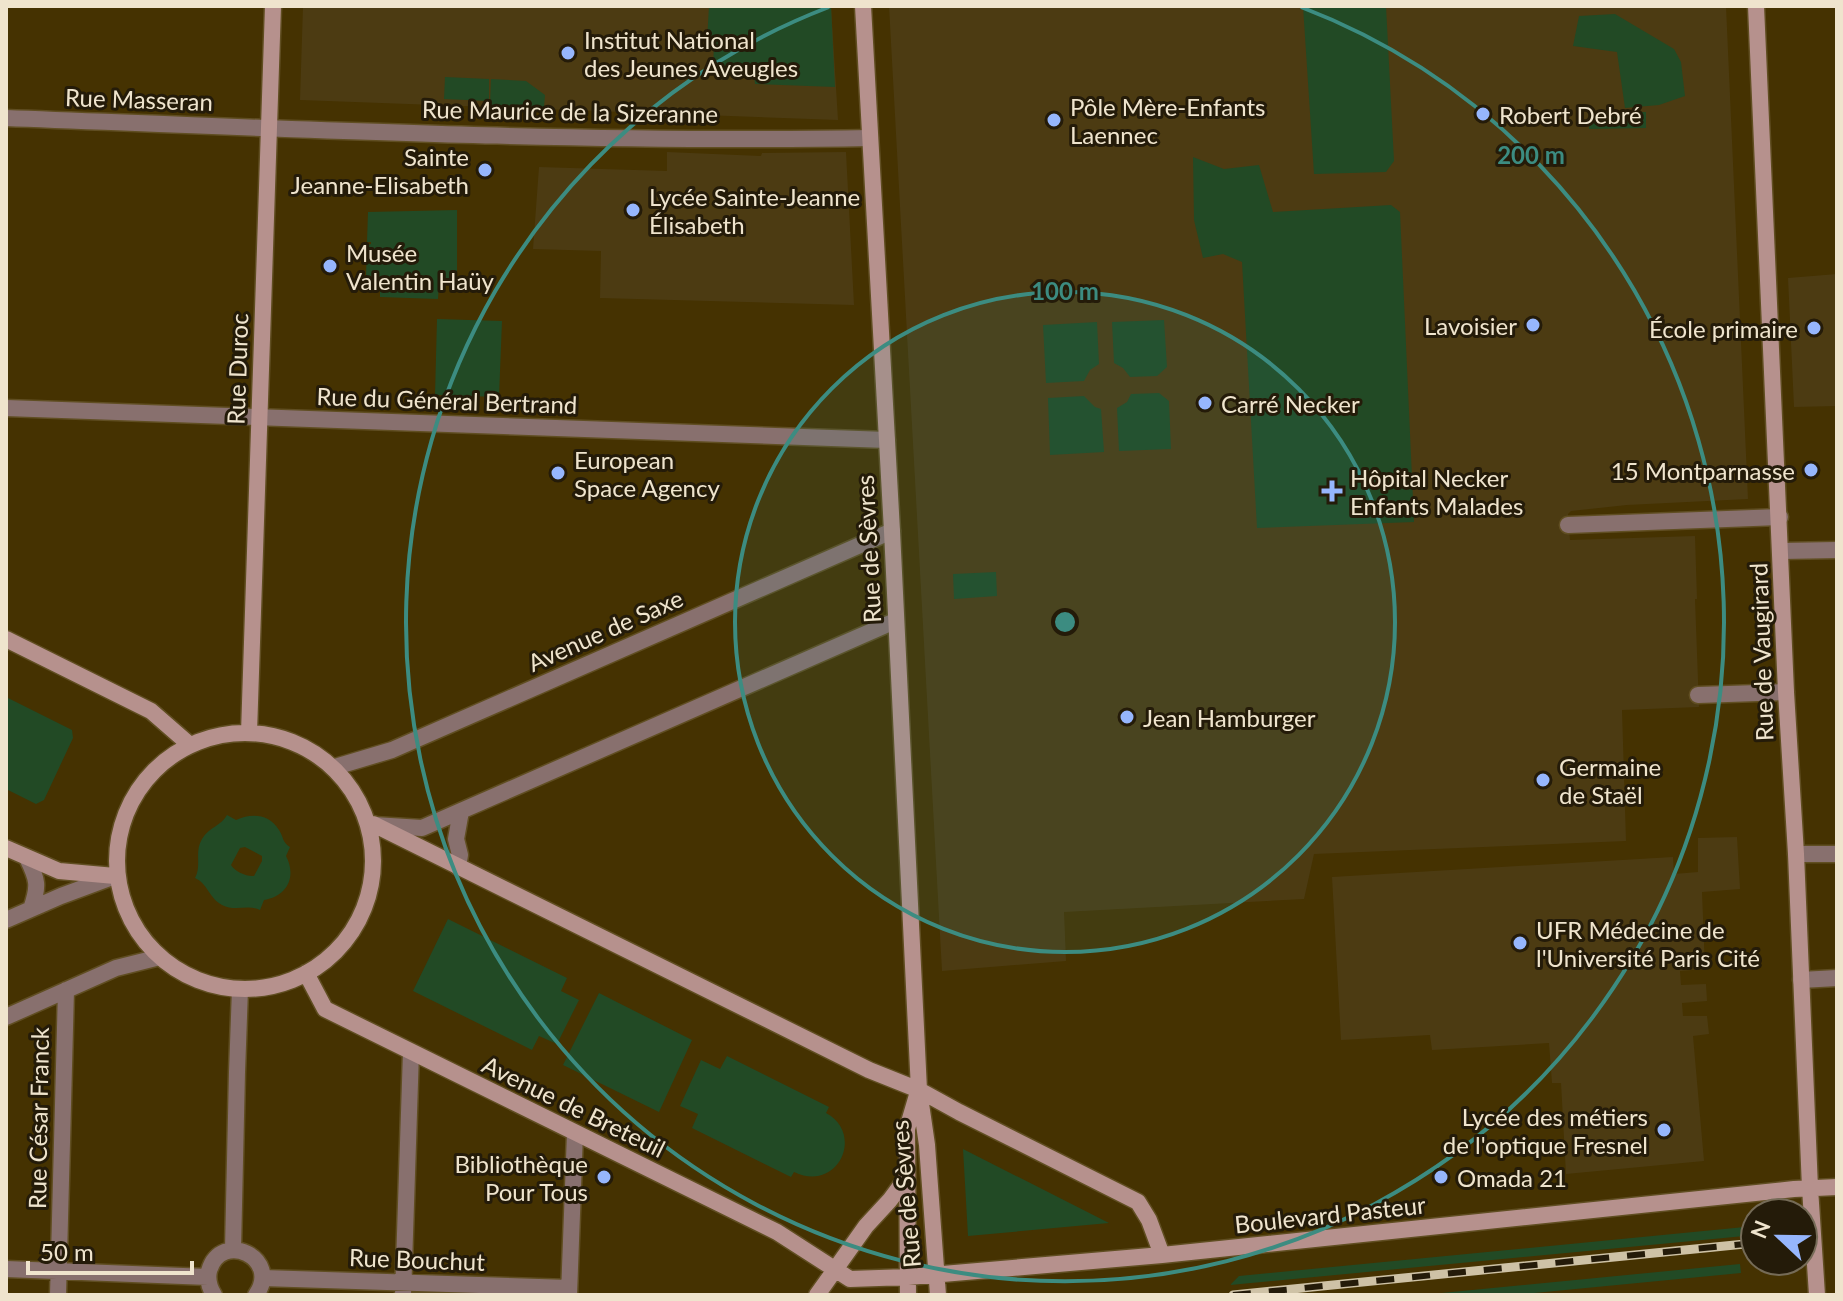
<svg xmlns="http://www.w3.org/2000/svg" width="1843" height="1301" viewBox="0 0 1843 1301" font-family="Lato,sans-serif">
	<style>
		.built { fill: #4c3b12 }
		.green { fill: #224a25; fill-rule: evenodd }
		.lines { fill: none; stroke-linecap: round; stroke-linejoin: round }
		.street-casing { stroke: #604e22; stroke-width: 19 }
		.secondary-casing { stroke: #604e22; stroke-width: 19 }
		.street { stroke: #88706e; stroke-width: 16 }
		.secondary { stroke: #b6918d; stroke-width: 16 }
		.rail-casing { stroke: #cec2a6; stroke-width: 9 }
		.rail { stroke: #241b09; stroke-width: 6; stroke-dasharray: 18; stroke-linecap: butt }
		.ring { fill: none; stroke: #3c8c81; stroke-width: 4 }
		.poi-dot { fill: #96b6fd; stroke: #241b09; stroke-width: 3 }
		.labels { text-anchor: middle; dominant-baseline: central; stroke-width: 6; stroke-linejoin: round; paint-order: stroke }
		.poi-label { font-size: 24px; fill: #efe4cd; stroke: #241b09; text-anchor: start }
		.street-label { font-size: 24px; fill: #efe4cd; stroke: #241b09 }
		.centre { fill: #3c8c81; stroke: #241b09; stroke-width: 4 }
		.ring-label { font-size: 24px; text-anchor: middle; font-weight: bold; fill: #3c8c81; stroke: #241b09; stroke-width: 6; stroke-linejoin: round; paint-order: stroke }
	</style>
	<rect width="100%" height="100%" fill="#453201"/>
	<path class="built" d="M 303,6 L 831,6 L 838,120 L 300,100 Z
		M 889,6 L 1726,6 L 1748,499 L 1627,505 L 1571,511 L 1568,514 L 1570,540 L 1695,536 L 1697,599 L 1695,599 L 1699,707 L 1622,710 L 1626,841 L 1314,854 L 1304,899 L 1064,912 L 1066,961 L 942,971 Z
		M 667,152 L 761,156 L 762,153 L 846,152 L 854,305 L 600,298 L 601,251 L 533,249 L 539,167 L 667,171 Z
		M 1837,274 L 1837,406 L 1794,407 L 1788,278 Z
		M 1737,837 L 1740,889 L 1702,892 L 1705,969 L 1680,971 L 1681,985 L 1706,984 L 1707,1001 L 1682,1003 L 1683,1016 L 1707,1016 L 1709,1034 L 1693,1036 L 1704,1161 L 1566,1174 L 1561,1083 L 1552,1083 L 1549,1043 L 1432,1050 L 1430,1035 L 1341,1040 L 1332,877 L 1673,857 L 1674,874 L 1698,872 L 1698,838 Z"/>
	<path class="green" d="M 709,6 L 831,6 L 835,87 L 755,84 L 754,76 L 713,74 L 714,40 L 707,40 Z
		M 1303,6 L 1386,6 L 1394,161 L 1386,172 L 1314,174 Z
		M 1615,14 L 1674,49 L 1681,62 L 1685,96 L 1659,105 L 1625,108 L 1617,52 L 1573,46 L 1579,16 Z
		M 445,77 L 489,79 L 489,101 L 444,99 Z
		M 491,79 L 526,81 L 545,95 L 544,107 L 490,105 Z
		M 1646,112 L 1646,128 L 1589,129 L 1589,113 Z
		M 1193,157 L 1224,169 L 1259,165 L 1273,212 L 1391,205 L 1400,212 L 1414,522 L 1257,528 L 1242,262 L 1223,254 L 1203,258 L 1194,220 Z
		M 457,210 L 457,283 L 439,283 L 438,299 L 380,297 L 380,277 L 366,276 L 367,245 L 371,244 L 371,242 L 367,242 L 368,212 Z
		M 437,319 L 502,321 L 499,397 L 435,395 Z
		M 1164,320 L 1167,367 L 1157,376 L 1130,377 L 1123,368 L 1114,363 L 1112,322 Z
		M 1097,322 L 1099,364 L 1090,370 L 1084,381 L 1046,383 L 1043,325 Z
		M 1159,393 L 1169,401 L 1171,449 L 1119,451 L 1117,408 L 1127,402 L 1131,394 Z
		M 1084,396 L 1095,407 L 1101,409 L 1104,452 L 1050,455 L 1048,398 Z
		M 996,572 L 997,596 L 954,599 L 953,574 Z
		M 6,697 L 72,730 L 73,738 L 44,800 L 36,804 L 6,789 Z
		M 227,815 L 236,820 C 252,813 269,814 279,830 C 284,838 282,842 290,847 L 286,856 C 297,877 287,896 264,900 L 260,910 C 248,904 235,912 222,905 C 209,898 208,884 195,878 C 202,865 194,852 202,839 C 209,827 221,826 227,815 ZM 245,847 L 262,856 L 262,861 L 254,876 C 247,877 234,871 231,865 L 240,848 Z
		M 448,919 L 567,978 L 561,991 L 579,1000 L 557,1044 L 539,1036 L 532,1050 L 413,991 Z
		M 599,993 L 692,1040 L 659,1112 L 563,1065 Z
		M 727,1056 L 829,1107 L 826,1113 C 865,1134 838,1193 794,1172 L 791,1177 L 692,1128 L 698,1114 L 680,1106 L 701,1060 L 720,1069 Z
		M 963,1149 L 1109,1223 L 968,1236 Z
		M 1755,1226 L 1755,1235 L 1230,1285 L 1239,1276 Z
		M 1740,1264 L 1741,1273 L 1513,1295 L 1421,1295 Z"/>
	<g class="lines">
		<g class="street-casing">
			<path id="street" d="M 6,118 C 294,129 582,143 870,138
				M 6,408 L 887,440
				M 1568,525 L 1780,517
				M 1781,551 L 1837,550
				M 1698,695 L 1786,692
				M 335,767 L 392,750 L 892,531
				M 374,825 L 422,828 L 895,621
				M 1796,854 L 1837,854
				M 27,858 C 38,880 39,886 31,909
				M 458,867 L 460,855 L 456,839 L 461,811
				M 6,920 L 61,896 L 115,876
				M 1801,980 L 1837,978
				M 6,1017 L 116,968 L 160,957
				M 233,1249 L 237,1072 L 240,989
				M 6,1269 L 208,1277
				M 263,1278 L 569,1288
				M 58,1295 L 66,990
				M 214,1295 C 209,1287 207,1280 209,1271 C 221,1229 282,1258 256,1295
				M 403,1295 L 411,1052
				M 569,1295 L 575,1133"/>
		</g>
		<g class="secondary-casing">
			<path id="secondary" d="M 863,6 L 892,531 L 919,1090 L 927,1145 L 938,1295
				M 1756,6 L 1786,692 L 1796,854 L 1810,1188 L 1817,1295
				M 6,639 L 151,711 L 190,745
				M117 861a128 128 0 1 1 256 0a128 128 0 1 1-256 0Z
				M 249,733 L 273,6
				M 373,824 L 869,1070 L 919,1090 L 959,1112 L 1138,1202 L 1149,1220 L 1162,1255
				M 6,848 L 59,871 L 115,876
				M 306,973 L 325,1009 L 777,1232 L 850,1279 L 908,1277 L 1162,1255 L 1794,1189 L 1837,1187
				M 817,1295 L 866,1226 L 890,1200 L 907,1177
				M 908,1295 L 907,1129 L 917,1095"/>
		</g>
		<use href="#street" class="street"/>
		<use href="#secondary" class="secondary"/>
		<g class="rail-casing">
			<path id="rail" d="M 1233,1295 L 1755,1243"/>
		</g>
		<use href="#rail" class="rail"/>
	</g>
	<circle cx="1065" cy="622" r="330" fill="#3c8c81" fill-opacity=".12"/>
	<g class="ring">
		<circle cx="1065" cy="622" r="330"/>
		<path d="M1301 7A659 659 0 1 1 829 7"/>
	</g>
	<g class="poi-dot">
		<circle cx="568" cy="53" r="8"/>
		<circle cx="1483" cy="114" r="8"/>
		<circle cx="1054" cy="120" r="8"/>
		<circle cx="485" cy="170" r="8"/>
		<circle cx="633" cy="210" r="8"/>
		<circle cx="330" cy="266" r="8"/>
		<circle cx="1533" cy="325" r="8"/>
		<circle cx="1814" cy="328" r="8"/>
		<circle cx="1205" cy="403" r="8"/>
		<circle cx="1811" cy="470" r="8"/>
		<circle cx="558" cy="473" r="8"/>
		<path d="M1328 479h8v8h8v8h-8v8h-8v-8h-8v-8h8z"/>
		<circle cx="1127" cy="717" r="8"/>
		<circle cx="1543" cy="780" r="8"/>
		<circle cx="1520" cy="943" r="8"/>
		<circle cx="1664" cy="1130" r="8"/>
		<circle cx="604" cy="1177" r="8"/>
		<circle cx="1441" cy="1177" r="8"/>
	</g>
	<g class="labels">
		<g class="poi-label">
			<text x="584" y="39">Institut National<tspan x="584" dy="28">des Jeunes Aveugles</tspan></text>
			<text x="1070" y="106">Pôle Mère-Enfants<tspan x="1070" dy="28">Laennec</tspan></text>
			<text x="1499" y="114">Robert Debré</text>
			<text x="469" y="156" text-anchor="end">Sainte<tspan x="469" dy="28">Jeanne-Elisabeth</tspan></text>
			<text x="649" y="196">Lycée Sainte-Jeanne<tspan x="649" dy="28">Élisabeth</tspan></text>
			<text x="346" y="252">Musée<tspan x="346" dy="28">Valentin Haüy</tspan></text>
			<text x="1517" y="325" text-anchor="end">Lavoisier</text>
			<text x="1798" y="328" text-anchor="end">École primaire</text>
			<text x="1221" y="403">Carré Necker</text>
			<text x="574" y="459">European<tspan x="574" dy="28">Space Agency</tspan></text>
			<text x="1795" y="470" text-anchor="end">15 Montparnasse</text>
			<text x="1350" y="477">Hôpital Necker<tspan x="1350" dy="28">Enfants Malades</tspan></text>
			<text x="1143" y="717">Jean Hamburger</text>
			<text x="1559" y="766">Germaine<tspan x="1559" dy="28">de Staël</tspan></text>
			<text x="1536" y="929">UFR Médecine de<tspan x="1536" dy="28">l'Université Paris Cité</tspan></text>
			<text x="1648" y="1116" text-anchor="end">Lycée des métiers<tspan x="1648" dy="28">de l'optique Fresnel</tspan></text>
			<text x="588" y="1163" text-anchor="end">Bibliothèque<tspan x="588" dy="28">Pour Tous</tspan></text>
			<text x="1457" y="1177">Omada 21</text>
		</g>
		<g class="street-label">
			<text transform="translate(139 99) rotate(2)">Rue Masseran</text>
			<text transform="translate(570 111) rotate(1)">Rue Maurice de la Sizeranne</text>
			<text transform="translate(237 369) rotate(-88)">Rue Duroc</text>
			<text transform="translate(447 400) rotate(2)">Rue du Général Bertrand</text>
			<text transform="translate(868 549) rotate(-93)">Rue de Sèvres</text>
			<text transform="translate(605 630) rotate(-24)">Avenue de Saxe</text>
			<text transform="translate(1761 652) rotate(-92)">Rue de Vaugirard</text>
			<text transform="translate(574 1106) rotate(26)">Avenue de Breteuil</text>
			<text transform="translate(38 1118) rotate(-89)">Rue César Franck</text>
			<text transform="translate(905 1194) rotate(-95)">Rue de Sèvres</text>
			<text transform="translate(1330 1214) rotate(-6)">Boulevard Pasteur</text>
			<text transform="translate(417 1259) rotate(2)">Rue Bouchut</text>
		</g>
	</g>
	<circle cx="1065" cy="622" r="12" class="centre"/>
	<g class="ring-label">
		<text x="1531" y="164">200 m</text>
		<text x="1065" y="300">100 m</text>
	</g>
	<rect width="1843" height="1301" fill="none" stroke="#efe4cd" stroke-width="16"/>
	<g transform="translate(1779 1237) rotate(292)"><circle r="38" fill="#241b09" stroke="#756b57" stroke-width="2"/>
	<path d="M0-6L14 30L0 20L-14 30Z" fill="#96b6fd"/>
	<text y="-12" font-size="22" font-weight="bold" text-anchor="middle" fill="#efe4cd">N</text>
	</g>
	<path d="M28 1261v12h164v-12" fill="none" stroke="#efe4cd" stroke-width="4"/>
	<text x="40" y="1261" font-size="24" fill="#efe4cd" stroke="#241b09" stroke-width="6" paint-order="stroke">50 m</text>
</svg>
